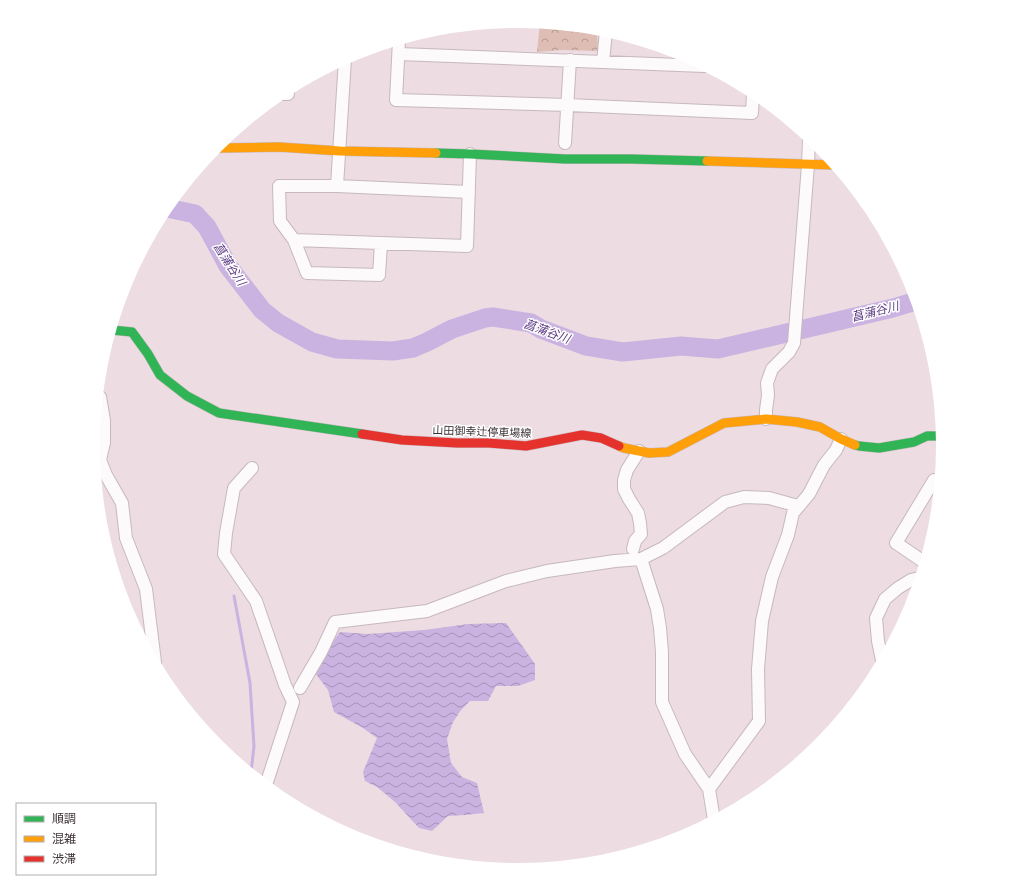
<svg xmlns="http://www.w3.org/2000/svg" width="1036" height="891" viewBox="0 0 1036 891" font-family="'Open Sans','Noto Sans JP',sans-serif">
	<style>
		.park { fill: url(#park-crowns) }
		.water { fill: url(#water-waves) }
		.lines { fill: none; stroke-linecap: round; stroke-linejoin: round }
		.stream { stroke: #cab3e1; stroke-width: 3 }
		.river { stroke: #cab3e1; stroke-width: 19 }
		.street-casing { stroke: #c6b9bd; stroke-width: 14 }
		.fast-casing { stroke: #c6b9bd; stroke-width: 10 }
		.slow-casing { stroke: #c6b9bd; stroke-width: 10 }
		.jam-casing { stroke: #c6b9bd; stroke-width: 10 }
		.street { stroke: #fcfafb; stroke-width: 12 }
		.fast { stroke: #30b455; stroke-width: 9 }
		.slow { stroke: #ff9f0a; stroke-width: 9 }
		.jam { stroke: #e5322d; stroke-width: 9 }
		.labels { text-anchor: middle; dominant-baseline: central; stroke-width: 3; stroke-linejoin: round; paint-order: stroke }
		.street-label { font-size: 11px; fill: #3d3236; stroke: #fff }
		.water-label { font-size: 12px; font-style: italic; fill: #5e3c86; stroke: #fff }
	</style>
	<defs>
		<pattern id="park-crowns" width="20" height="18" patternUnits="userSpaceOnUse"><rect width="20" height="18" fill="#debdb4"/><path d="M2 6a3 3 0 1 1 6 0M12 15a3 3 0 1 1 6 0" fill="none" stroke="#b59a93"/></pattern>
		<pattern id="water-waves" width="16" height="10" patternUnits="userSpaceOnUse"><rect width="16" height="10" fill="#cab3e1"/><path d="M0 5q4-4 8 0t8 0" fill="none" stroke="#a592b7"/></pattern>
	</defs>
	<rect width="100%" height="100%" fill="#eddce2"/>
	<path class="park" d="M 540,23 L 597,29 L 598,51 L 562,50 L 537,52 Z"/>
	<path class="water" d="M 506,623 L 535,664 L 535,680 L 518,686 L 496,686 L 488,701 L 470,701 L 461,710 L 453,722 L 447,739 L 451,763 L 462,777 L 477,783 L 484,813 L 465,815 L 448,816 L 432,831 L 419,828 L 395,802 L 377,787 L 365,781 L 363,772 L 377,738 L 363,728 L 334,712 L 328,690 L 312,669 L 340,632 L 368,634 L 424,630 L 468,624 Z"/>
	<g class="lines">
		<path class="stream" d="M 234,596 L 250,683 L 254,746 L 251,773"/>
		<path class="river" d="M 167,208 L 195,214 L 207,227 L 228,266 L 262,310 L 278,323 L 312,342 L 337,349 L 393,351 L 413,348 L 427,342 L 452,329 L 485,318 L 493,317 L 531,323 L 541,329 L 586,346 L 623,352 L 681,346 L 718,349 L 821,325 L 893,308 L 916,301"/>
		<g class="street-casing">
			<path id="street" d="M 399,40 L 396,100 L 568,105 L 752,113 L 753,92
				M 399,54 L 704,66
				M 603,62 L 606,31
				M 281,94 L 288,94 L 288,89
				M 565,143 L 570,60
				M 337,186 L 345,59
				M 294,240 L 467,246 L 470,154
				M 381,244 L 379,275 L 307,273 L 294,240 L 280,221 L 279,186 L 337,186 L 469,192
				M 98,396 L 100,397 L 104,420 L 104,443 L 100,460 L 106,475 L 122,503 L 126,538 L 146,589 L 155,662
				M 766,419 L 766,410 L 768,395 L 767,383 L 772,369 L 789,352 L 794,343 L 808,165 L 809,138
				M 252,468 L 234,488 L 226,533 L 224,554 L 256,601 L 285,685 L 293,702 L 266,785
				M 633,549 L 635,541 L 641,534 L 640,523 L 638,513 L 629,499 L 624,489 L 624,480 L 627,470 L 639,451
				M 641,559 L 657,609 L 660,628 L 662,652 L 662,702 L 685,754 L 709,789 L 714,820
				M 924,562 L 896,543 L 934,480
				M 882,660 L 878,641 L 876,618 L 885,599 L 898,588 L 911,580 L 919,578
				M 300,688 L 321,652 L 335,622 L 427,611 L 506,581 L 547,571 L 615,561 L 641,559 L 663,548 L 725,502 L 744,497 L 769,498 L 798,506
				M 709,789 L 759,721 L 758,669 L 762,621 L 772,577 L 788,535 L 793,513 L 809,494 L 824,465 L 836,450 L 841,439"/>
		</g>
		<g class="fast-casing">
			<path id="fast" d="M 436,153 L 470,154 L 565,159 L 631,159 L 707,161
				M 112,330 L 132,332 L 148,354 L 160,375 L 187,396 L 219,413 L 362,434
				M 855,445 L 859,446 L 879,448 L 914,442 L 927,436 L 942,436"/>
		</g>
		<g class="slow-casing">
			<path id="slow" d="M 214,150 L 220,148 L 279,147 L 340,151 L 436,153
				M 707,161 L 835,165
				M 619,446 L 624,448 L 649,453 L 668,452 L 724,423 L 766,419 L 797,422 L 820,427 L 841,439 L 855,445"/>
		</g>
		<g class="jam-casing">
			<path id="jam" d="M 362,434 L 402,440 L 457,443 L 489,443 L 526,446 L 582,435 L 601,438 L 619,446"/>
		</g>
		<use href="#street" class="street"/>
		<use href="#fast" class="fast"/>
		<use href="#slow" class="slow"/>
		<use href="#jam" class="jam"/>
	</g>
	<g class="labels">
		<g class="street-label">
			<text transform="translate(482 431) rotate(2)">山田御幸辻停車場線</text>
		</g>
		<g class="water-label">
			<text transform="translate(230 264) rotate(57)">菖蒲谷川</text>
			<text transform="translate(875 311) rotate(-14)">菖蒲谷川</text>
			<text transform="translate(547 331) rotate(20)">菖蒲谷川</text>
		</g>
	</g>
	<path d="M0 0H1036V891H0ZM517 28H519A417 417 0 0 1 936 445V446A417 417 0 0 1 519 863H517A417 417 0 0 1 100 446V445A417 417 0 0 1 517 28Z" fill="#fff" fill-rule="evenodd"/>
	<rect x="16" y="803" width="140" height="72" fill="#ffffff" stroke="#b1adaf"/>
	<rect x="24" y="816" width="20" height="6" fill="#30b455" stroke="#b1adaf"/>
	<text x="52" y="823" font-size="12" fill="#3d3236">順調</text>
	<rect x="24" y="836" width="20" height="6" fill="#ff9f0a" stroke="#b1adaf"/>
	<text x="52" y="843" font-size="12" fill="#3d3236">混雑</text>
	<rect x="24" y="856" width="20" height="6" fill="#e5322d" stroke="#b1adaf"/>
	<text x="52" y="863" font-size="12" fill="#3d3236">渋滞</text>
</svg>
